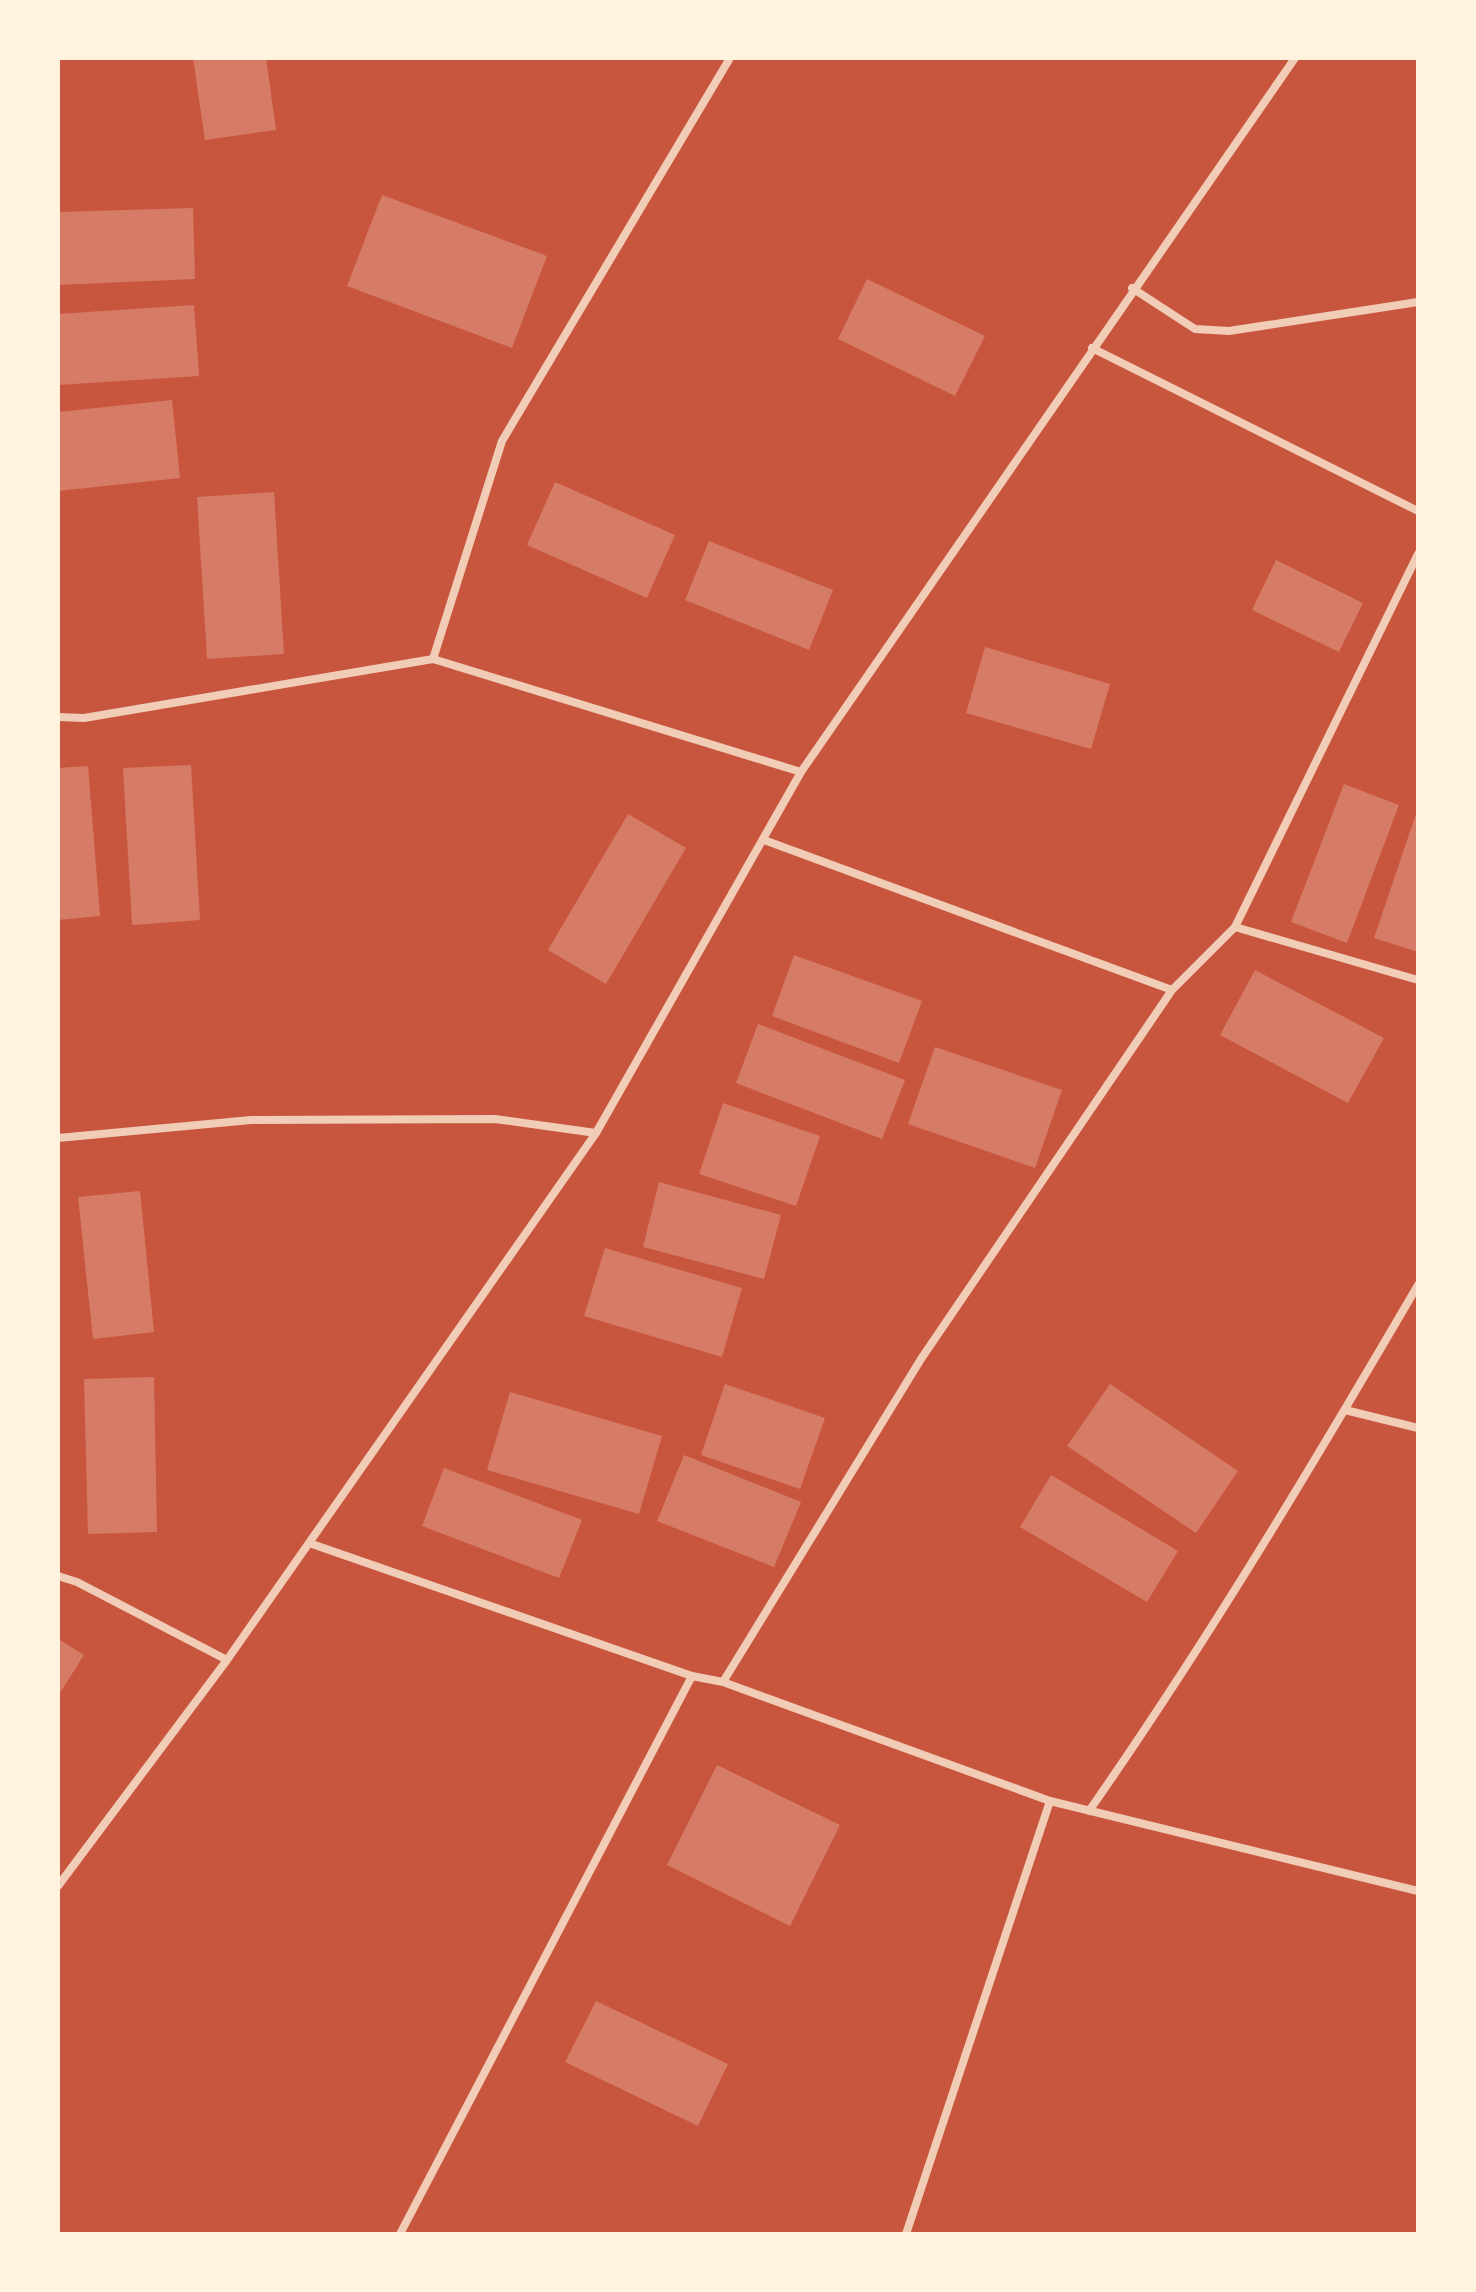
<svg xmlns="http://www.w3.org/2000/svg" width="1476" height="2292" viewBox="0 0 1476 2292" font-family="Mulish,sans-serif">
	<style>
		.building { fill: #d67c66 }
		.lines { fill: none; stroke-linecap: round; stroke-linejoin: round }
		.minor { stroke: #f1ccb7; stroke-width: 8 }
	</style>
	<rect width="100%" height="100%" fill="#c8553d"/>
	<path class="building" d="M 193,58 L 266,58 L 276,130 L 205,140 Z
		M 382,195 L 547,256 L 512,348 L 347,286 Z
		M 193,208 L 195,279 L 58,285 L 58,212 Z
		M 867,279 L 985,336 L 955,396 L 838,339 Z
		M 194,305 L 199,376 L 58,385 L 58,314 Z
		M 172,400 L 180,478 L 58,491 L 58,412 Z
		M 555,482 L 675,535 L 647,598 L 527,545 Z
		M 274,492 L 284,654 L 207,659 L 197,497 Z
		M 709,541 L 833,590 L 809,650 L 685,600 Z
		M 1276,560 L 1363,603 L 1339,652 L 1252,610 Z
		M 985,647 L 1110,684 L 1091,749 L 966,713 Z
		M 191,765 L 200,920 L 132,925 L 123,768 Z
		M 88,766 L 100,916 L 58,920 L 58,768 Z
		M 1344,784 L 1399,805 L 1347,943 L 1291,922 Z
		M 1418,808 L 1418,952 L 1374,938 Z
		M 628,814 L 686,848 L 606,984 L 548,950 Z
		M 794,955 L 922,1001 L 899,1063 L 772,1016 Z
		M 1255,970 L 1384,1038 L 1348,1103 L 1220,1035 Z
		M 758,1024 L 905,1080 L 882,1139 L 736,1083 Z
		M 935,1047 L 1062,1090 L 1035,1168 L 908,1124 Z
		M 723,1103 L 820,1136 L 796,1206 L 699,1174 Z
		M 659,1182 L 781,1215 L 764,1279 L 643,1247 Z
		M 140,1191 L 154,1332 L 93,1339 L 78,1197 Z
		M 605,1248 L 742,1288 L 722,1357 L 584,1316 Z
		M 154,1377 L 157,1532 L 88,1534 L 84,1379 Z
		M 725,1384 L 825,1418 L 800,1489 L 701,1455 Z
		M 1110,1384 L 1238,1471 L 1196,1533 L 1067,1446 Z
		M 510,1392 L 662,1436 L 639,1514 L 487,1470 Z
		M 684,1455 L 801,1502 L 774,1567 L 657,1521 Z
		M 444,1468 L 582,1520 L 559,1578 L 422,1526 Z
		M 1051,1475 L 1178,1551 L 1147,1602 L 1020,1527 Z
		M 58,1639 L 84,1655 L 58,1696 Z
		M 717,1765 L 840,1825 L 790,1926 L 667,1865 Z
		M 596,2001 L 728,2064 L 698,2126 L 565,2062 Z"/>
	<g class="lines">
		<path class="minor" d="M 1132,288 L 1195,329 L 1229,331 L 1418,302
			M 1092,348 L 1418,511
			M 433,659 L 502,441 L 730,58
			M 58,717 L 84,718 L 433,659 L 801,772
			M 764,840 L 1172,990
			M 1235,927 L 1418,554
			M 58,1138 L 251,1120 L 495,1119 L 596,1133
			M 1345,1410 L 1418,1428
			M 309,1543 L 692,1676 L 723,1682 L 1050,1801 L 1418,1891
			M 58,1576 L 77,1582 L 227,1660
			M 723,1682 L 921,1359 L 1172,990 L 1235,927 L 1418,980
			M 1089,1811 C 1207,1642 1314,1463 1418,1285
			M 58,1886 L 227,1660 L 596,1133 L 801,772 L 1295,58
			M 400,2234 L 692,1676
			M 906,2234 L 1050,1801"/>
	</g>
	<rect width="1476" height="2292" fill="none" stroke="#fff3e0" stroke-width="120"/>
</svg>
